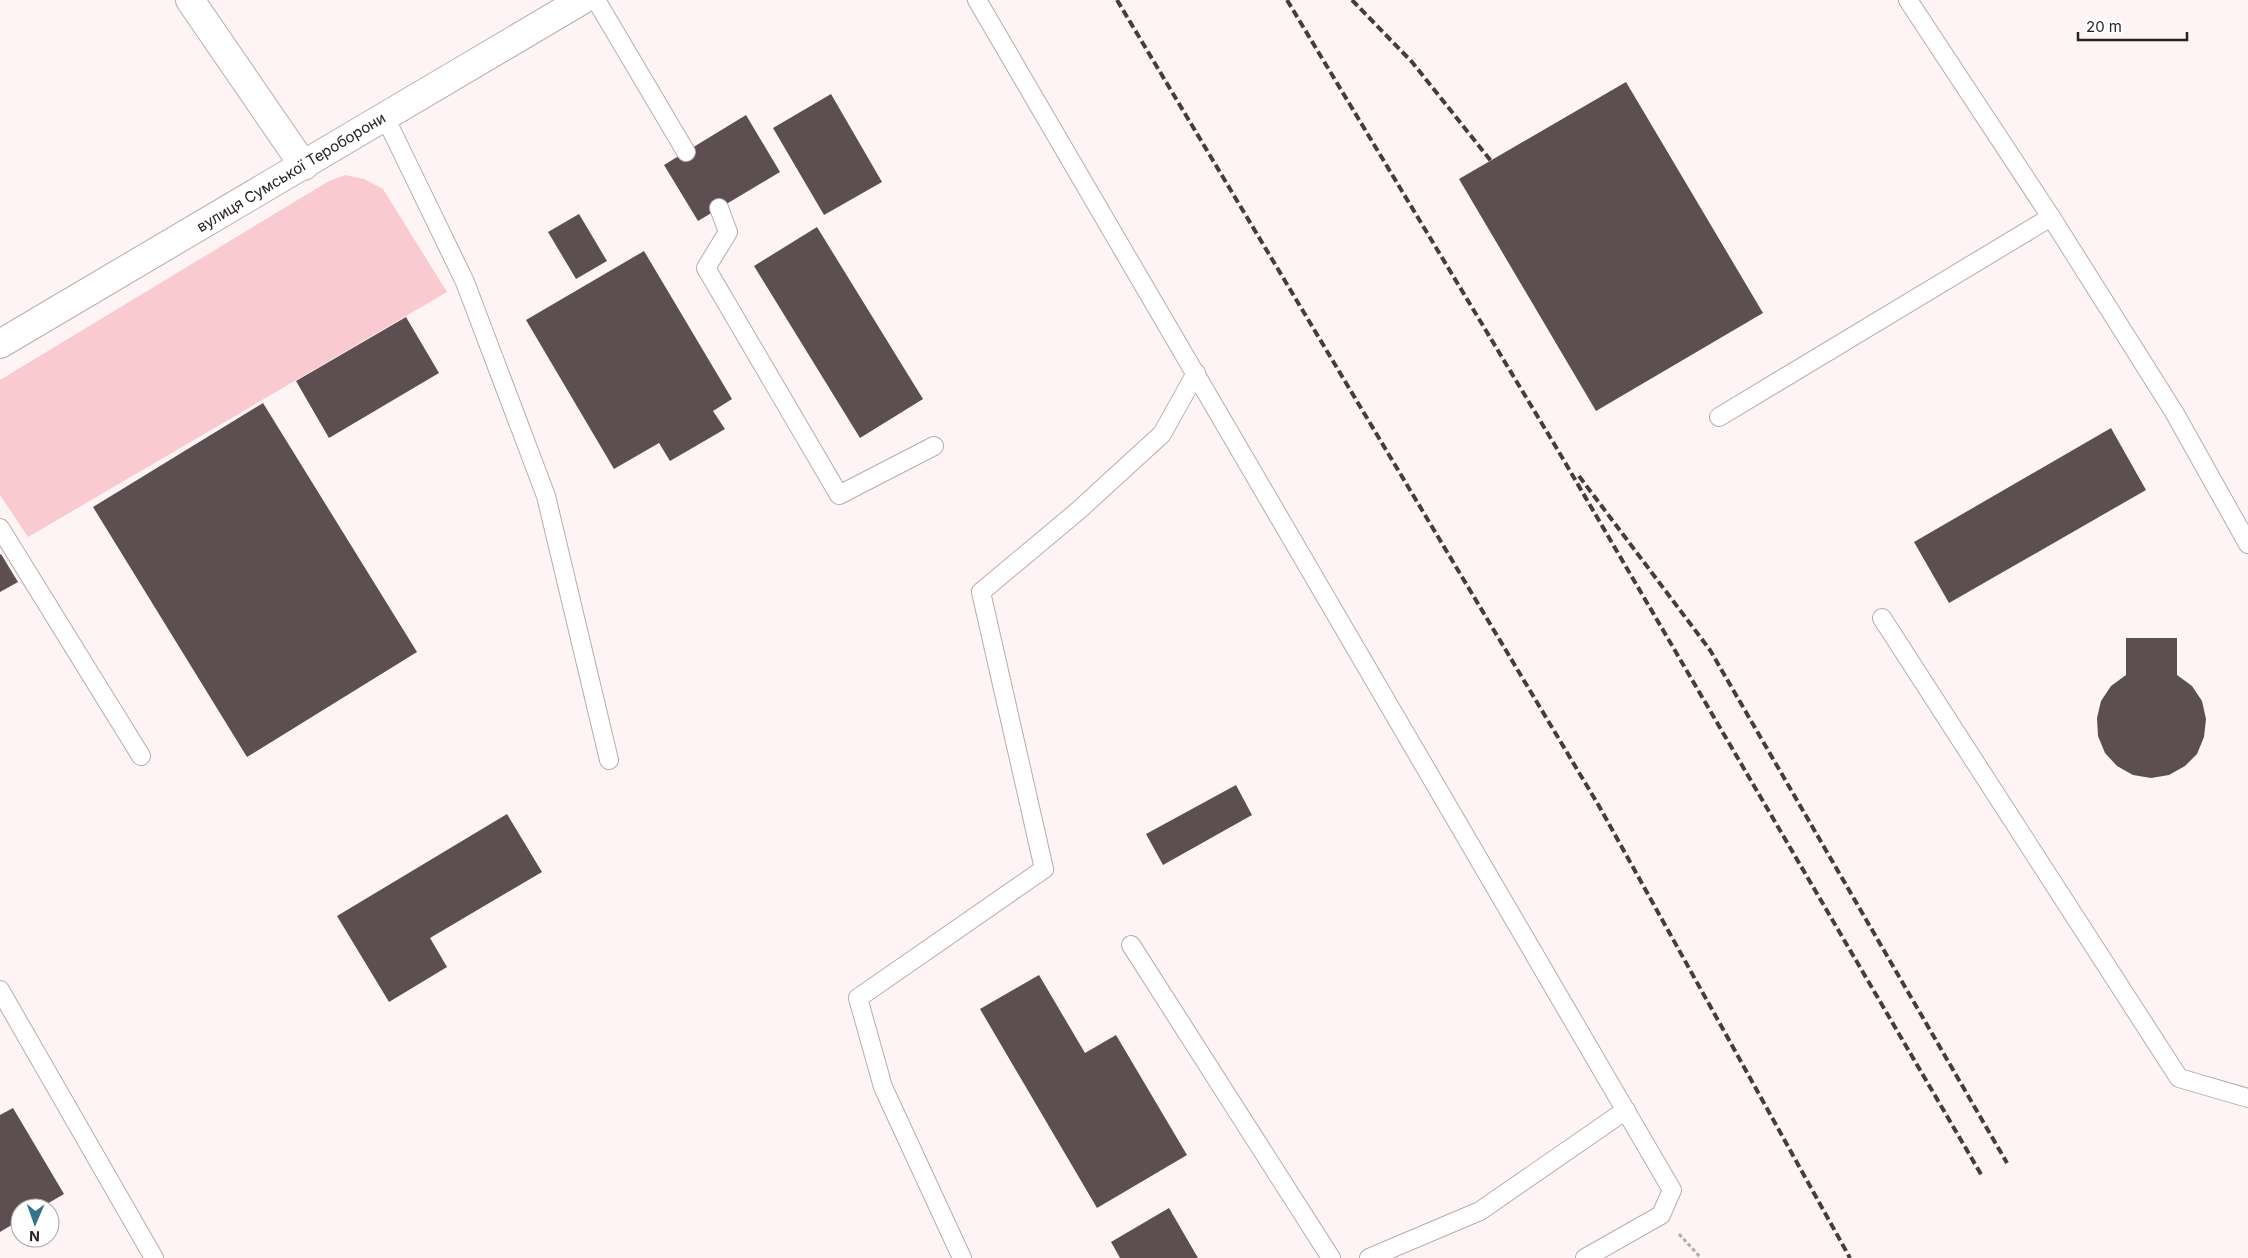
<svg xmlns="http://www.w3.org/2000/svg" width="2248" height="1258" viewBox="0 0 2248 1258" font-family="Inter,sans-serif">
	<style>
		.green { fill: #facad1 }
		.building { fill: #5d4f51 }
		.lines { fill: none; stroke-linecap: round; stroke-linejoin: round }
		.lane-casing { stroke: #bbaaac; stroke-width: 20 }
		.street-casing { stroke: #bbaaac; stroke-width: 30 }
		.path { stroke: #b4acad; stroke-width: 3; stroke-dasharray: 4 2.5; stroke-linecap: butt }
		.lane { stroke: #fff; stroke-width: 18 }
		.street { stroke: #fff; stroke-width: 28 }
		.rail { stroke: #443d3e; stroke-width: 4; stroke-dasharray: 8 4; stroke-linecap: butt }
		.labels { text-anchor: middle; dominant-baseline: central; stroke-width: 5; stroke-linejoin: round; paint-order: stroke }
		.street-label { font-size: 15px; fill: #292223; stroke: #fff }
	</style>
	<rect width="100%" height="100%" fill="#fef4f5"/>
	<path class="green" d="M 345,175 L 364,179 L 383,189 L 447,292 L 28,537 L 0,495 L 0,380 L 329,181 Z"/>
	<path class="building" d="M 1626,82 L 1763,313 L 1596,411 L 1459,179 Z
		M 831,94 L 882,182 L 824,215 L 773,128 Z
		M 746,115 L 780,172 L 698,221 L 664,165 Z
		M 579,214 L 607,261 L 576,279 L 548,232 Z
		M 817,227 L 923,399 L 860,438 L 754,266 Z
		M 644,251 L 732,399 L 713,411 L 725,429 L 670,461 L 659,443 L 614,469 L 526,320 Z
		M 406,317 L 439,373 L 329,438 L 296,381 Z
		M 263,403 L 417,652 L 247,757 L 93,507 Z
		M 2111,428 L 2146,490 L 1949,603 L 1914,542 Z
		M 1,554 L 18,582 L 0,592 L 0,555 Z
		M 2126,638 L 2177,638 L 2177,675 L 2192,686 L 2202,701 L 2206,719 L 2204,737 L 2197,754 L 2185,766 L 2169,775 L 2151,778 L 2133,775 L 2117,766 L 2105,753 L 2098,736 L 2097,718 L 2101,701 L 2111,686 L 2126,675 Z
		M 1236,785 L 1252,815 L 1163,865 L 1146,834 Z
		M 507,814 L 542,872 L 430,938 L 447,967 L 389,1002 L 337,916 Z
		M 1039,975 L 1085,1053 L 1116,1035 L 1187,1155 L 1097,1208 L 980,1009 Z
		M 13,1108 L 64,1194 L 40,1208 L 20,1208 L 20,1220 L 0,1232 L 0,1115 Z
		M 1169,1208 L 1198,1258 L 1120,1258 L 1111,1242 Z"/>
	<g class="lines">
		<g class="lane-casing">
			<path id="lane" d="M 596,0 L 686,152
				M 977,0 L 1672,1190 L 1661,1215 L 1585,1258
				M 1908,0 L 2051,217 L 2174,412 L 2248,544
				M 385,117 L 465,282 L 546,496 L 609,760
				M 719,208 L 728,232 L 706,268 L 839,495 L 934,446
				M 1719,417 L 2051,217
				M 0,528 L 141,756
				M 1882,618 L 2179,1078 L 2248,1098
				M 1131,945 L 1331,1258
				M 0,990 L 154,1258
				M 962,1258 L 883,1087 L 858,998 L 1044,869 L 981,592 L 1079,510 L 1162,434 L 1196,373
				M 1369,1258 L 1480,1211 L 1626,1110"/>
		</g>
		<g class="street-casing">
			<path id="street" d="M 190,0 L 304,166
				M 0,344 L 582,0"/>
		</g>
		<path class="path" d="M 1679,1234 L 1701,1258"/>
		<use href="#lane" class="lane"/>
		<use href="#street" class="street"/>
		<path class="rail" d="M 1117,0 L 1599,806 L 1850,1258
			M 1287,0 L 1556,447 L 1982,1176
			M 1352,0 L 1412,62 L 1491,161
			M 1579,476 L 1710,650 L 2007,1163"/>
	</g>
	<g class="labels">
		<g class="street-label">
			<text transform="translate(291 172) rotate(-31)">вулиця Сумської Тероборони</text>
		</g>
	</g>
	<g transform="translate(35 1223) rotate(182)"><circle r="24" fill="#ffffff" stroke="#a9a7a7"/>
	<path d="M0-4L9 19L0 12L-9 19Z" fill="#337587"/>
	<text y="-8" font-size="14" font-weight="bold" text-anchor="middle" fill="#292223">N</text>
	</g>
	<path d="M2078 32v8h109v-8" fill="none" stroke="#292223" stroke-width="2.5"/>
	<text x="2086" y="32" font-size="15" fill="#292223" stroke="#ffffff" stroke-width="4" paint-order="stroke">20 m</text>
</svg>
